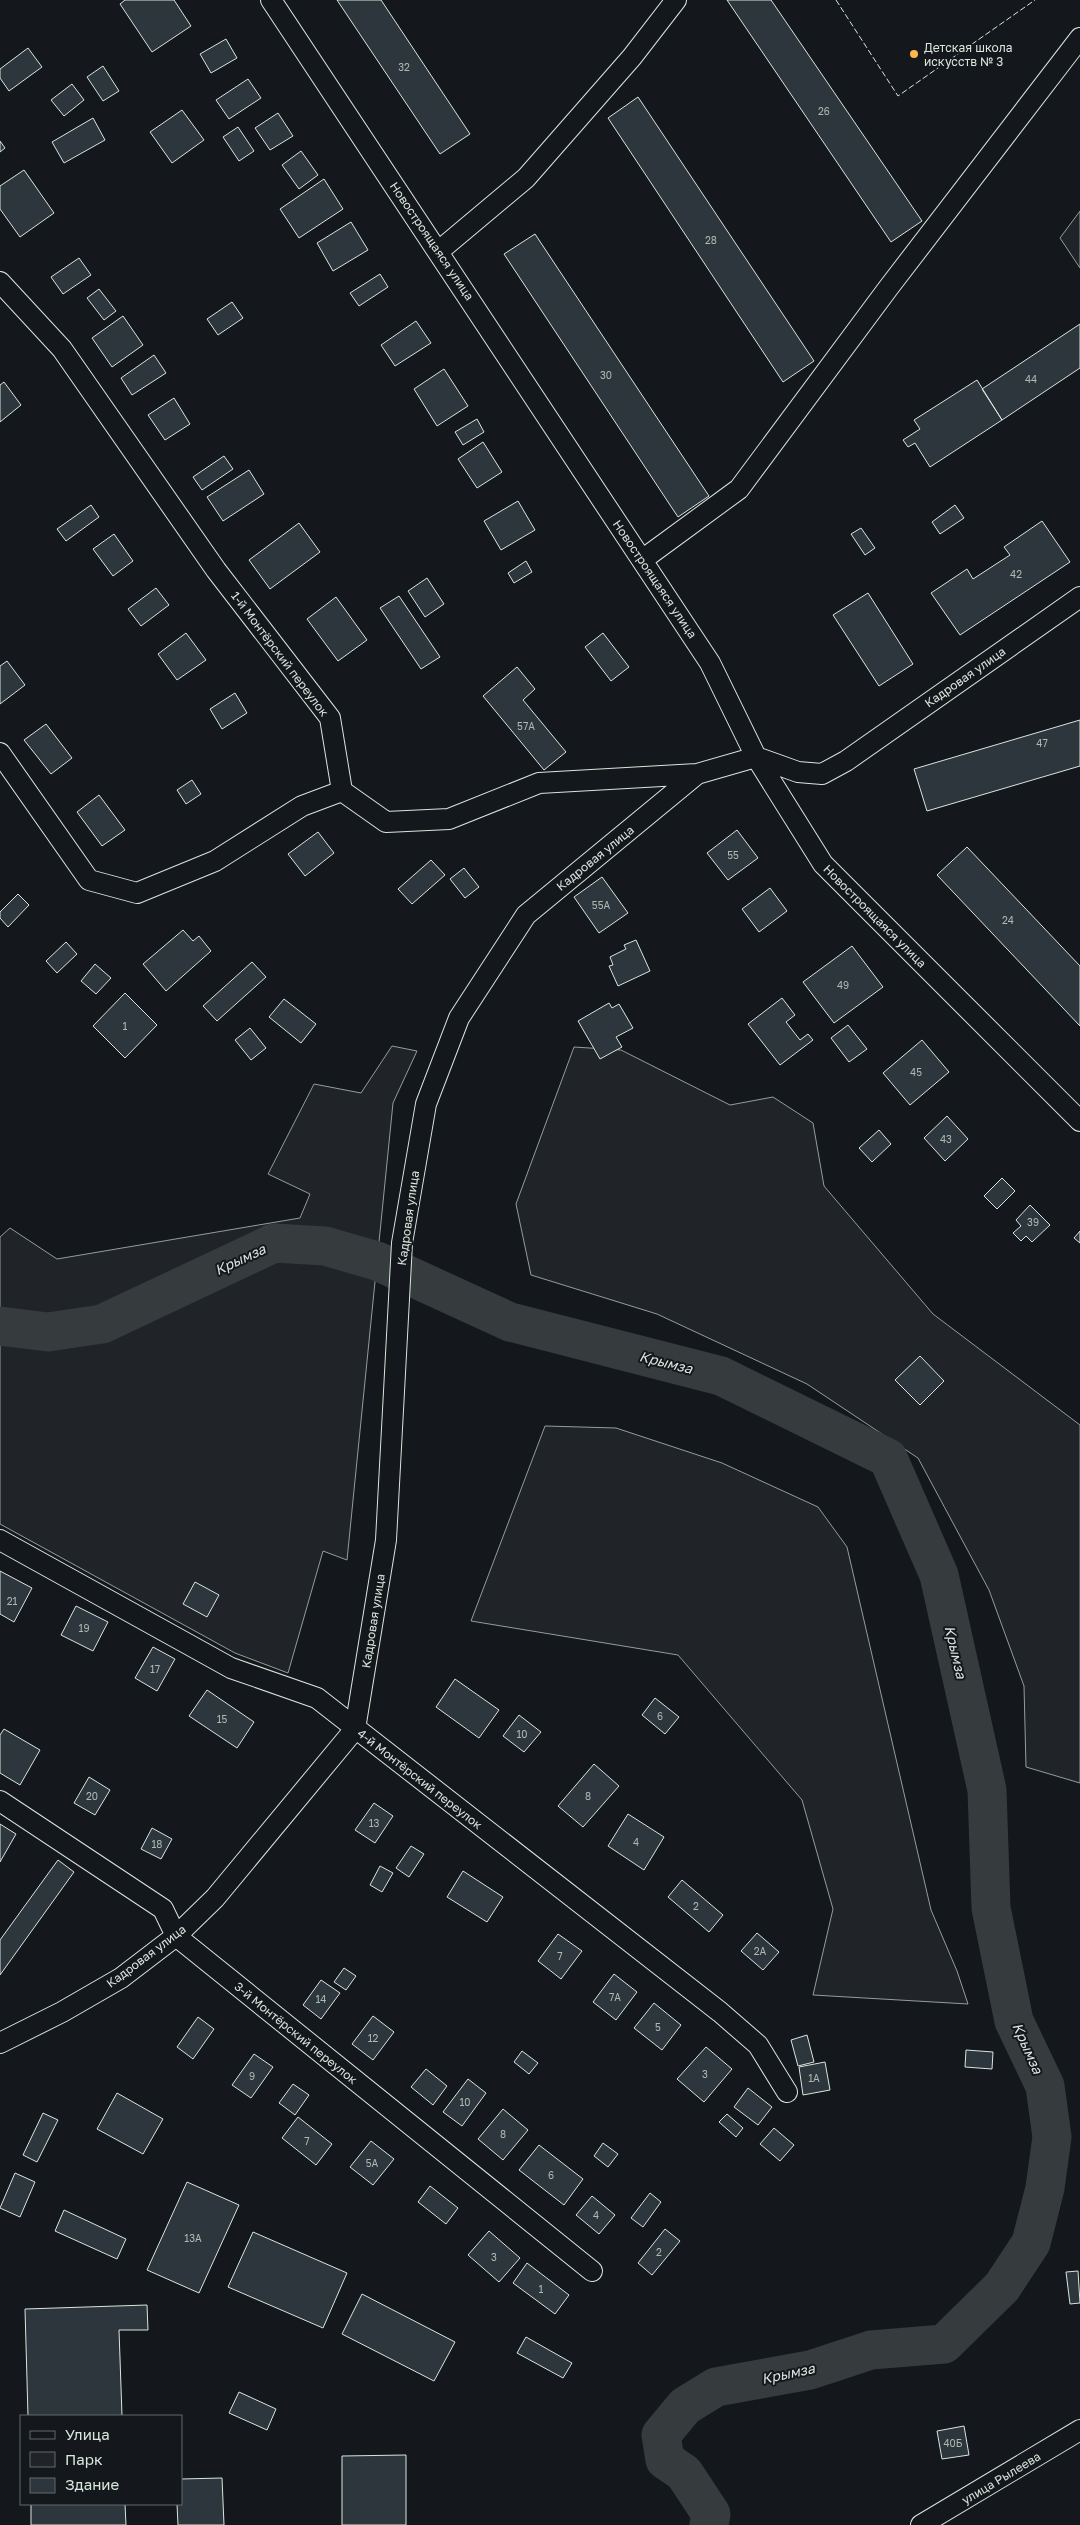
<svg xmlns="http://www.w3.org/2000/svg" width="1080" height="2525" viewBox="0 0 1080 2525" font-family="'Golos Text',sans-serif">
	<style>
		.green { fill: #202428; stroke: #939e99 }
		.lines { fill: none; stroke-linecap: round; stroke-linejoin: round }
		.river { stroke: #363b3e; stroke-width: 39 }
		.building { fill: #2c363c; stroke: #d8e6dc }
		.street-casing { stroke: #d8e6dc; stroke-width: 22 }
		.street { stroke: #14181c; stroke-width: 20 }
		.fence { stroke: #d8e6dc; stroke-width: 1; stroke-dasharray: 6 2.5; stroke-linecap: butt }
		.poi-dot { fill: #ffb74d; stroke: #14181c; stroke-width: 2 }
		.labels { text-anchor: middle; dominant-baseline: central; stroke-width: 4; stroke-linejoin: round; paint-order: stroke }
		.number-label { font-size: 10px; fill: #adbab4 }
		.poi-label { font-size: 12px; fill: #d8e6dc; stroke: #14181c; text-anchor: start }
		.street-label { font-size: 12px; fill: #d8e6dc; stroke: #14181c }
		.water-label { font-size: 14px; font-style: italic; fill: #d8e6dc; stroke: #14181c }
	</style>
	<rect width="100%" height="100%" fill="#14181c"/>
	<path class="green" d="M 1080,211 L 1080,268 L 1060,238 Z
		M 392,1046 L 417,1051 L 393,1103 L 347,1560 L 323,1551 L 288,1673 L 235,1653 L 0,1524 L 0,1237 L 10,1228 L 57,1259 L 300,1218 L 310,1194 L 268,1174 L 314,1084 L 361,1093 Z
		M 574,1047 L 621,1050 L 730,1105 L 773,1097 L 813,1123 L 824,1186 L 933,1314 L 1080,1425 L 1080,1783 L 1026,1767 L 1024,1686 L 989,1590 L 918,1458 L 807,1384 L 657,1314 L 531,1275 L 516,1204 Z
		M 545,1426 L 616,1428 L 722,1463 L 818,1507 L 847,1547 L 931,1910 L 957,1971 L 968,2004 L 813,1995 L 833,1909 L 802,1800 L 678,1655 L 471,1621 Z"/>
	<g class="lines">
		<path class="river" d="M 0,1326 L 48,1332 L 102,1324 L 274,1243 L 325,1246 L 377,1261 L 510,1322 L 721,1376 L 888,1458 L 939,1575 L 987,1790 L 991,1908 L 1014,2021 L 1045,2086 L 1052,2137 L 1045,2188 L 1031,2243 L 1002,2287 L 944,2344 L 871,2350 L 810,2370 L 716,2387 L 685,2406 L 661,2435 L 665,2460 L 684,2473 L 711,2514 L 709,2525"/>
	</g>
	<path class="building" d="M 125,0 L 174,0 L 191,26 L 152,52 L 120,4 Z
		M 337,0 L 381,0 L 470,134 L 440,154 Z
		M 727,0 L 771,0 L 922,221 L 891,242 Z
		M 226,39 L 237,58 L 211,73 L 200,54 Z
		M 28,48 L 42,67 L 9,91 L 0,78 L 0,69 Z
		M 103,66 L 119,91 L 103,101 L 87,77 Z
		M 248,79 L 261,98 L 229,119 L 216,100 Z
		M 72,84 L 84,100 L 64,116 L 51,100 Z
		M 638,97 L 814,361 L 783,382 L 608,118 Z
		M 182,110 L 204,140 L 172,163 L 150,132 Z
		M 278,113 L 293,136 L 270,150 L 255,128 Z
		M 93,118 L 105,140 L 64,163 L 52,142 Z
		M 238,127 L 254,151 L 239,161 L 223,137 Z
		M 0,141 L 5,148 L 0,152 Z
		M 301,151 L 318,175 L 299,189 L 282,165 Z
		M 24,170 L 54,213 L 20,237 L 0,209 L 0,186 Z
		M 324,179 L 343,209 L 299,238 L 280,209 Z
		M 351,222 L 368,250 L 333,271 L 317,243 Z
		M 535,234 L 709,496 L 678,517 L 504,254 Z
		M 79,258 L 91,275 L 63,294 L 51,277 Z
		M 380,274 L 388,287 L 359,306 L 350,293 Z
		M 99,289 L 116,311 L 104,320 L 87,298 Z
		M 232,302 L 243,318 L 218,335 L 207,319 Z
		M 123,316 L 143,345 L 112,367 L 92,338 Z
		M 416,321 L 431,343 L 395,366 L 381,345 Z
		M 1080,324 L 1080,368 L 1002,420 L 982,389 Z
		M 154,355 L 166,373 L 132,395 L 121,378 Z
		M 444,369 L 468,406 L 437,426 L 414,389 Z
		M 977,380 L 1002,420 L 930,467 L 915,443 L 908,447 L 903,440 L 920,429 L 914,420 Z
		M 4,382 L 21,405 L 0,422 L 0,385 Z
		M 174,398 L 190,424 L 165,440 L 148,415 Z
		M 477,419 L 484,432 L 463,445 L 455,432 Z
		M 483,442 L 502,472 L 477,488 L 458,459 Z
		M 224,456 L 233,469 L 202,490 L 193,477 Z
		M 249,470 L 264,494 L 223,521 L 207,497 Z
		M 518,501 L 535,530 L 501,550 L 484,521 Z
		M 91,505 L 99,517 L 66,541 L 57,529 Z
		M 955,505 L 964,518 L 940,534 L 932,522 Z
		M 1042,521 L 1070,562 L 960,635 L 931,593 L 967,569 L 973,579 L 1010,555 L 1004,547 Z
		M 299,523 L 320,552 L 270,589 L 249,560 Z
		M 861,528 L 875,548 L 865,555 L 851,534 Z
		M 114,534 L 133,561 L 113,576 L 93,549 Z
		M 526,561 L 532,572 L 514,583 L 508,573 Z
		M 427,578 L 444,604 L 425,617 L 408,591 Z
		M 156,588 L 169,605 L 141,626 L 128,609 Z
		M 868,593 L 913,664 L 879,686 L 833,615 Z
		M 399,596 L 440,657 L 421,669 L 380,608 Z
		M 336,597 L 367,640 L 338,661 L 307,619 Z
		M 186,633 L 206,660 L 177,680 L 158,654 Z
		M 603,633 L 629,667 L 611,681 L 585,647 Z
		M 7,661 L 25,685 L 0,704 L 0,666 Z
		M 517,667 L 535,689 L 523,700 L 566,752 L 544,770 L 483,696 Z
		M 235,693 L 247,713 L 222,729 L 210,709 Z
		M 1080,720 L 1080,766 L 927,811 L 914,769 Z
		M 46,724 L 72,758 L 51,774 L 24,740 Z
		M 192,780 L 201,794 L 186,804 L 177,790 Z
		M 99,795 L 125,830 L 102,846 L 77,812 Z
		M 737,830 L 758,858 L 728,880 L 707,853 Z
		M 318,832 L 334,853 L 305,876 L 288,854 Z
		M 967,847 L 1080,966 L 1080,1026 L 937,875 Z
		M 431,860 L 445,875 L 412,904 L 398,889 Z
		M 464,868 L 479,887 L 465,898 L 450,879 Z
		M 602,877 L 628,913 L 599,933 L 574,897 Z
		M 770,888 L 787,911 L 759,932 L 742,909 Z
		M 18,894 L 29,905 L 8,927 L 0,918 L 0,912 Z
		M 183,930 L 193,941 L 199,936 L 211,951 L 166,991 L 143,964 Z
		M 636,940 L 650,971 L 618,986 L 609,966 L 613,965 L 610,957 L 626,949 L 624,945 Z
		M 66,942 L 77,954 L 57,973 L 46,961 Z
		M 852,946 L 883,987 L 834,1023 L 803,982 Z
		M 252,962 L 266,977 L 217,1021 L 203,1006 Z
		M 95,964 L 111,978 L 96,994 L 81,981 Z
		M 125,993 L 157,1025 L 125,1058 L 93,1026 Z
		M 782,998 L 795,1015 L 786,1022 L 800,1040 L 808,1034 L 813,1040 L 780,1065 L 748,1024 Z
		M 284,999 L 316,1024 L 301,1043 L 269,1017 Z
		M 609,1003 L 612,1008 L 619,1004 L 633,1028 L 616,1037 L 622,1047 L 600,1059 L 578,1021 Z
		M 848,1025 L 867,1049 L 849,1062 L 831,1038 Z
		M 250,1028 L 266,1048 L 251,1060 L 235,1040 Z
		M 922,1040 L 949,1072 L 910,1105 L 883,1073 Z
		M 947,1116 L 968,1139 L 945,1161 L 924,1138 Z
		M 879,1130 L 891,1144 L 872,1162 L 859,1148 Z
		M 1002,1178 L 1015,1191 L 997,1209 L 984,1196 Z
		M 1030,1205 L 1050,1225 L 1032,1242 L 1026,1236 L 1021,1241 L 1013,1233 L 1021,1226 L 1016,1220 Z
		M 1080,1231 L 1080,1243 L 1074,1238 Z
		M 920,1356 L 944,1381 L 920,1405 L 895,1380 Z
		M 0,1571 L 32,1588 L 14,1622 L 0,1614 Z
		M 195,1582 L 219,1595 L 207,1617 L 183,1604 Z
		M 76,1606 L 108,1622 L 93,1651 L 61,1635 Z
		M 153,1647 L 175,1659 L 157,1691 L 135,1678 Z
		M 455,1679 L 499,1710 L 479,1738 L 436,1707 Z
		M 207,1690 L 254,1722 L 237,1748 L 189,1716 Z
		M 655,1698 L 679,1717 L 665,1734 L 642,1715 Z
		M 519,1715 L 541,1732 L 524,1752 L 503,1736 Z
		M 4,1729 L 40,1750 L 20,1785 L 0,1773 L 0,1735 Z
		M 594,1764 L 619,1786 L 583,1827 L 558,1806 Z
		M 89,1777 L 110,1790 L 95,1815 L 74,1803 Z
		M 374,1803 L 393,1816 L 375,1843 L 355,1830 Z
		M 628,1814 L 664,1837 L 644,1870 L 608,1846 Z
		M 0,1824 L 16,1834 L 0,1862 Z
		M 152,1828 L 172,1839 L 161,1859 L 141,1849 Z
		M 411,1846 L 424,1854 L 409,1877 L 396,1868 Z
		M 58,1860 L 74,1872 L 0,1975 L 0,1940 Z
		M 380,1866 L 393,1873 L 382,1892 L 370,1885 Z
		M 463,1871 L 503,1897 L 487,1922 L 447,1897 Z
		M 682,1880 L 723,1915 L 709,1932 L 668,1897 Z
		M 757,1933 L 779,1952 L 763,1970 L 741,1951 Z
		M 558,1934 L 582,1951 L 561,1979 L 538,1961 Z
		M 344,1968 L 356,1976 L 346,1990 L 334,1982 Z
		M 614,1974 L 637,1992 L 616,2020 L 593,2002 Z
		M 321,1980 L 340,1993 L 321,2019 L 303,2005 Z
		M 654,2003 L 681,2025 L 662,2050 L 634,2028 Z
		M 373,2016 L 394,2032 L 373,2060 L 352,2044 Z
		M 198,2017 L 214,2029 L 193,2059 L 177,2047 Z
		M 807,2035 L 814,2062 L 798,2066 L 791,2040 Z
		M 706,2047 L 732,2069 L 704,2102 L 677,2079 Z
		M 966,2050 L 993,2052 L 992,2069 L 965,2067 Z
		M 522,2051 L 538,2063 L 529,2074 L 514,2062 Z
		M 254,2054 L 273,2067 L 251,2098 L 232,2085 Z
		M 825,2062 L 830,2090 L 803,2095 L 799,2067 Z
		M 426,2069 L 447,2086 L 433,2105 L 411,2087 Z
		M 468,2079 L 486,2093 L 462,2126 L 443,2112 Z
		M 293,2084 L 309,2095 L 295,2115 L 279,2103 Z
		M 748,2088 L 772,2107 L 758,2125 L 734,2107 Z
		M 117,2093 L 163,2119 L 143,2154 L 97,2129 Z
		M 503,2109 L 528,2130 L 503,2160 L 478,2139 Z
		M 43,2113 L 58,2120 L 37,2162 L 23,2155 Z
		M 727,2114 L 743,2128 L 736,2137 L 719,2122 Z
		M 298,2117 L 332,2144 L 316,2165 L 282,2138 Z
		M 774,2128 L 794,2145 L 780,2161 L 760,2144 Z
		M 371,2141 L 394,2159 L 373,2185 L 350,2167 Z
		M 603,2143 L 618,2154 L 608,2167 L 594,2156 Z
		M 539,2145 L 583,2179 L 564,2205 L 519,2170 Z
		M 15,2173 L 35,2182 L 20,2217 L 0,2208 Z
		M 187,2182 L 239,2205 L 199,2293 L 147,2270 Z
		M 430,2186 L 458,2208 L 446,2224 L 418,2202 Z
		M 650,2193 L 661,2202 L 643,2227 L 631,2218 Z
		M 592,2196 L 615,2215 L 599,2234 L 576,2215 Z
		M 64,2210 L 126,2239 L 117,2259 L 55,2231 Z
		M 665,2229 L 680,2241 L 652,2275 L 638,2263 Z
		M 489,2231 L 520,2258 L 499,2282 L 468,2255 Z
		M 253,2232 L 347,2273 L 323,2328 L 228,2287 Z
		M 527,2263 L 569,2295 L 555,2314 L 513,2283 Z
		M 1078,2271 L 1080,2303 L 1070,2304 L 1066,2272 Z
		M 362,2294 L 455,2342 L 434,2381 L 342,2334 Z
		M 147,2305 L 148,2330 L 119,2330 L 122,2416 L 28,2416 L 25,2309 Z
		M 526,2337 L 572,2363 L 563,2378 L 517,2353 Z
		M 239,2392 L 276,2409 L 267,2430 L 229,2413 Z
		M 964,2426 L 969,2455 L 942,2459 L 937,2431 Z
		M 406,2455 L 406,2525 L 342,2525 L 342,2456 Z
		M 222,2478 L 224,2525 L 178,2525 L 177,2504 L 181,2504 L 181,2479 Z
		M 31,2504 L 125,2504 L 126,2525 L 31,2525 Z"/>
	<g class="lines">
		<g class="street-casing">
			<path id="street" d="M 271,0 L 710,663 L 756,757 L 823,864 L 1080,1121
				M 439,251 L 526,178 L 632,57 L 676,0
				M 0,282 L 62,349 L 216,570 L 330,718 L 342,791 L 386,822 L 449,819 L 539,783 L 697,774
				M 642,560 L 739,489 L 889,287 L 1080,38
				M 0,753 L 89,880 L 137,893 L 215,861 L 302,806 L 342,791
				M 0,1540 L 231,1668 L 317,1698 L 720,2012 L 758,2045 L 787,2092
				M 0,1801 L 163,1909 L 176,1936 L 592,2271
				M 0,2043 L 62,2012 L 121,1978 L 176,1936 L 215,1898 L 355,1729 L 386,1540 L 402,1243 L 426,1104 L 459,1018 L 526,915 L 697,774 L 756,757 L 798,772 L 822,774 L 846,761 L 1080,597
				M 921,2525 L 1080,2430"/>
		</g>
		<use href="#street" class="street"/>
		<path class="fence" d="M 836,0 L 898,96 L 1035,0"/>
	</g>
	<circle class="poi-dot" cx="914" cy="54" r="5"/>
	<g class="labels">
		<g class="number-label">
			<text x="404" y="67">32</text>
			<text x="824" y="111">26</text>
			<text x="711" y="240">28</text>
			<text x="606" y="375">30</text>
			<text x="1031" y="379">44</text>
			<text x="1016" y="574">42</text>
			<text x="526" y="726">57А</text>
			<text x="1042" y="743">47</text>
			<text x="733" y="855">55</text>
			<text x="601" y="905">55А</text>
			<text x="1008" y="920">24</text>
			<text x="843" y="985">49</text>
			<text x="125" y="1026">1</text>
			<text x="916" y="1072">45</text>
			<text x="946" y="1139">43</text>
			<text x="1033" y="1222">39</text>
			<text x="12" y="1601">21</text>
			<text x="84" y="1628">19</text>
			<text x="155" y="1669">17</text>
			<text x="660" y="1716">6</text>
			<text x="222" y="1719">15</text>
			<text x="522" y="1734">10</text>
			<text x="92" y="1796">20</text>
			<text x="588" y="1796">8</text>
			<text x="374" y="1823">13</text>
			<text x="636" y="1842">4</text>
			<text x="157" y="1844">18</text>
			<text x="696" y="1906">2</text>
			<text x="760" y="1951">2А</text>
			<text x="560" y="1956">7</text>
			<text x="615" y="1997">7А</text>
			<text x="321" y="1999">14</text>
			<text x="658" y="2027">5</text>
			<text x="373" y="2038">12</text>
			<text x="705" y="2074">3</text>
			<text x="252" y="2076">9</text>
			<text x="814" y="2078">1А</text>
			<text x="465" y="2102">10</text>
			<text x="503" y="2134">8</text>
			<text x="307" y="2141">7</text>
			<text x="372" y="2163">5А</text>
			<text x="551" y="2175">6</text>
			<text x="596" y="2215">4</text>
			<text x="193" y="2238">13А</text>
			<text x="659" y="2252">2</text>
			<text x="494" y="2257">3</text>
			<text x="541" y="2289">1</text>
			<text x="953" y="2443">40Б</text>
		</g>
		<g class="poi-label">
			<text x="924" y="47">Детская школа<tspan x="924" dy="14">искусств № 3</tspan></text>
		</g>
		<g class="street-label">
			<text transform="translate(432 241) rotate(56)">Новостроящаяся улица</text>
			<text transform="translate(655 579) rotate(56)">Новостроящаяся улица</text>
			<text transform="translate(280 654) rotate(53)">1-й Монтёрский переулок</text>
			<text transform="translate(965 677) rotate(-35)">Кадровая улица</text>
			<text transform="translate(595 858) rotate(-39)">Кадровая улица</text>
			<text transform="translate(875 916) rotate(45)">Новостроящаяся улица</text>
			<text transform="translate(408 1218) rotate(-82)">Кадровая улица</text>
			<text transform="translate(373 1621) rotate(-81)">Кадровая улица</text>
			<text transform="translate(420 1779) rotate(38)">4-й Монтёрский переулок</text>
			<text transform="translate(146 1956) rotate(-37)">Кадровая улица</text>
			<text transform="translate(296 2033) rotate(39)">3-й Монтёрский переулок</text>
			<text transform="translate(1001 2478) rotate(-31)">улица Рылеева</text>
		</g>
		<g class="water-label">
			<text transform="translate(240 1259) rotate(-25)">Крымза</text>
			<text transform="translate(666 1362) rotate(14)">Крымза</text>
			<text transform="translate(956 1652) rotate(77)">Крымза</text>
			<text transform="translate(1028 2048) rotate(66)">Крымза</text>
			<text transform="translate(788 2373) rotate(-12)">Крымза</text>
		</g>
	</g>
	<rect x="20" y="2415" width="162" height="90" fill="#14181c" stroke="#626a69"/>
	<rect x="30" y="2431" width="25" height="8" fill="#14181c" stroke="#626a69"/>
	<text x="65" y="2440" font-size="15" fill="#d8e6dc">Улица</text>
	<rect x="30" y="2452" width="25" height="15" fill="#202428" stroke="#626a69"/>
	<text x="65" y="2465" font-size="15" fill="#d8e6dc">Парк</text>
	<rect x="30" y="2478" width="25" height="15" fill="#2c363c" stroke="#626a69"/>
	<text x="65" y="2490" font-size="15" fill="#d8e6dc">Здание</text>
</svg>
